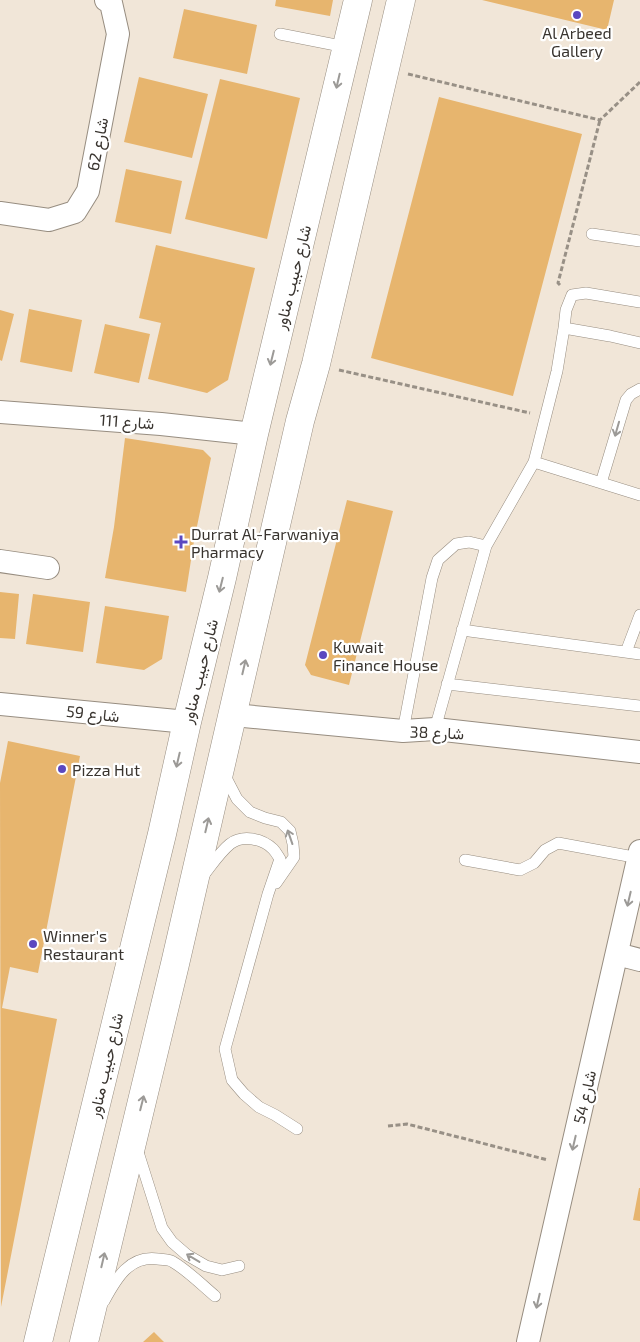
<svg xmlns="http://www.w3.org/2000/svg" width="640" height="1342" viewBox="0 0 640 1342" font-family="'Exo 2',Vazirmatn,sans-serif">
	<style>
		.building { fill: #e7b56e }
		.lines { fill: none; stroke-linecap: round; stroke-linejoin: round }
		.service-casing { stroke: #978d80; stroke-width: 12 }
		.minor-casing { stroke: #978d80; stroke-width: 24 }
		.tertiary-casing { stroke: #978d80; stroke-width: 29 }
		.path { stroke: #989086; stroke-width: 3; stroke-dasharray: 5 2.5; stroke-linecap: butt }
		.service { stroke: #fff; stroke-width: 11 }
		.minor { stroke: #fff; stroke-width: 22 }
		.tertiary { stroke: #fff; stroke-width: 28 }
		.oneway { stroke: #9c9a97 }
		.poi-dot { fill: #5b48c0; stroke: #fff; stroke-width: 2 }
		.labels { text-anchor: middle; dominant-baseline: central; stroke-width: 4.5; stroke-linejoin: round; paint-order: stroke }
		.poi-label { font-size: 16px; fill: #39342f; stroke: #fff; text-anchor: start }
		.street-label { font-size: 16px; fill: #39342f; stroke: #fff }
	</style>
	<rect width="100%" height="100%" fill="#f1e6d8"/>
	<path class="building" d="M 276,0 L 333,0 L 330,16 L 275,6 Z
		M 482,0 L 614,0 L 607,30 Z
		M 184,9 L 257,25 L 247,74 L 173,58 Z
		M 139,77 L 208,94 L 192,158 L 124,142 Z
		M 220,79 L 300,98 L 267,239 L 185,219 Z
		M 439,97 L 582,134 L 513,396 L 371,358 Z
		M 126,169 L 182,181 L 171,234 L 115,222 Z
		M 156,245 L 255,268 L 228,380 L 207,393 L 148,379 L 161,323 L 139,318 Z
		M 29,309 L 82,320 L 72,372 L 20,362 Z
		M 0,310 L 14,314 L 2,361 L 0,360 Z
		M 105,324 L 150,334 L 139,383 L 94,373 Z
		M 125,438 L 203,450 L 211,458 L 194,541 L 186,592 L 105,578 L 114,527 Z
		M 347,500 L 393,511 L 349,685 L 311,675 L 305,665 Z
		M 0,592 L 19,594 L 15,639 L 0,638 Z
		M 33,594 L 90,602 L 83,652 L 26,644 Z
		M 105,606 L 169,616 L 162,659 L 144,670 L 96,663 Z
		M 8,741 L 80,756 L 38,973 L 10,967 L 2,1008 L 57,1019 L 1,1307 L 0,783 Z
		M 639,1188 L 640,1188 L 640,1221 L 633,1220 Z
		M 154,1332 L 164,1342 L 143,1342 Z"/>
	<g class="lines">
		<g class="service-casing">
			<path id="service" d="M 280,34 L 346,47
				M 592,234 L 640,241
				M 564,328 L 566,310 L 572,295 L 586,293 L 640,302
				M 534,462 L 640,495
				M 601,483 L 626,400 L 631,394 L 640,389
				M 462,630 L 640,654
				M 626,652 L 640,615
				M 447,684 L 640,706
				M 435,729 L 486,546 L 534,462 L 557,371 L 564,328 L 610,336 L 640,343
				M 403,731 L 432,578 L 438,560 L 456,544 L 469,542 L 486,546
				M 223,772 L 237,799 L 250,812 L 265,818 L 281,822 L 290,831 L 293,844 L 294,857 L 276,883
				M 465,860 L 520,870 L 534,863 L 545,850 L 558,843 L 639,858
				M 202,877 C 211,866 219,853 230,844 C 243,834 263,839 273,849 C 276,852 278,856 280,859 L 268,894 L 225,1049 L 232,1080 L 244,1094 L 259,1107 L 275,1115 L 297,1129
				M 137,1149 L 162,1228 L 172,1242 L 187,1255 L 206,1266 L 222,1270 L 239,1266
				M 104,1301 C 116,1279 129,1255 158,1259 C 163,1260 169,1259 173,1262 C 187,1270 202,1285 215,1296"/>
		</g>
		<g class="minor-casing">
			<path id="minor" d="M 0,213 L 49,220 L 75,212 L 88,191 L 118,34 L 111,3 L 106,0
				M 0,412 L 161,424 L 254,434
				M 0,561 L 48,568
				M 0,704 L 187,722
				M 233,715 L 403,731 L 435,729 L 640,752
				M 617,954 L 640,960
				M 528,1342 L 640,851"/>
		</g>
		<g class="tertiary-casing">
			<path id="tertiary" d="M 38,1342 L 162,834 L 187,722 L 222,578 L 254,434 L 358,0
				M 84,1342 L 175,964 L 300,421 L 316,364 L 401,0"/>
		</g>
		<path class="path" d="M 408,74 L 600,120 L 640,82
			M 560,285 L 558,283 L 600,120
			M 339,370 L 530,413
			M 388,1126 L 407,1124 L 548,1160"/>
		<use href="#service" class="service"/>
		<use href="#minor" class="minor"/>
		<use href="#tertiary" class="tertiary"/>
	</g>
	<defs><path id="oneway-shaft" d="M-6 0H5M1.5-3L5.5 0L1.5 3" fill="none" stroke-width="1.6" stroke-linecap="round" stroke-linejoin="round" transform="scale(1.25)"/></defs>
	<g class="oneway">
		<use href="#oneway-shaft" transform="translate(338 81) rotate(103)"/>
		<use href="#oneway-shaft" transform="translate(272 358) rotate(104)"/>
		<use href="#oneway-shaft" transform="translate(617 429) rotate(106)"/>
		<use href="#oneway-shaft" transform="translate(221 585) rotate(104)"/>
		<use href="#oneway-shaft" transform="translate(244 667) rotate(-77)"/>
		<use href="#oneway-shaft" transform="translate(178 760) rotate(103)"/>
		<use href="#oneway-shaft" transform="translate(207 825) rotate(-77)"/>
		<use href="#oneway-shaft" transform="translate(290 837) rotate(-109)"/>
		<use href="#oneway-shaft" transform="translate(629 899) rotate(103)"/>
		<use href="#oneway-shaft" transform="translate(142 1103) rotate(-76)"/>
		<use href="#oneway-shaft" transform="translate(574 1143) rotate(103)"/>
		<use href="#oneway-shaft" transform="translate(193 1258) rotate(-149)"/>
		<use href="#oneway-shaft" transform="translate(103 1260) rotate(-77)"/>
		<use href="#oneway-shaft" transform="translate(538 1301) rotate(103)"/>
	</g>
	<g class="poi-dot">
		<circle cx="577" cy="15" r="5"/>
		<path d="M178.5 534.5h5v5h5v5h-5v5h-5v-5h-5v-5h5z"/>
		<circle cx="323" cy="655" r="5"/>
		<circle cx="62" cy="769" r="5"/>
		<circle cx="33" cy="944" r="5"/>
	</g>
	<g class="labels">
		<g class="poi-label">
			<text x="577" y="32" text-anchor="middle">Al Arbeed<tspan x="577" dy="18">Gallery</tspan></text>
			<text x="191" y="533">Durrat Al-Farwaniya<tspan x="191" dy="18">Pharmacy</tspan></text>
			<text x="333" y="646">Kuwait<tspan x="333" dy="18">Finance House</tspan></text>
			<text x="72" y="769">Pizza Hut</text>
			<text x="43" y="935">Winner's<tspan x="43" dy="18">Restaurant</tspan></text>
		</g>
		<g class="street-label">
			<text transform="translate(97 144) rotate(-79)">شارع 62</text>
			<text transform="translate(292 277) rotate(-76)">شارع حبيب مناور</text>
			<text transform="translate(127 421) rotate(4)">شارع 111</text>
			<text transform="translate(199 671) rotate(-76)">شارع حبيب مناور</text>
			<text transform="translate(93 713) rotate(6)">شارع 59</text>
			<text transform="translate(437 732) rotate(2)">شارع 38</text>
			<text transform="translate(105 1065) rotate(-77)">شارع حبيب مناور</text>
			<text transform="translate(584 1097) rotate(-77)">شارع 54</text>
		</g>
	</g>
</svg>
